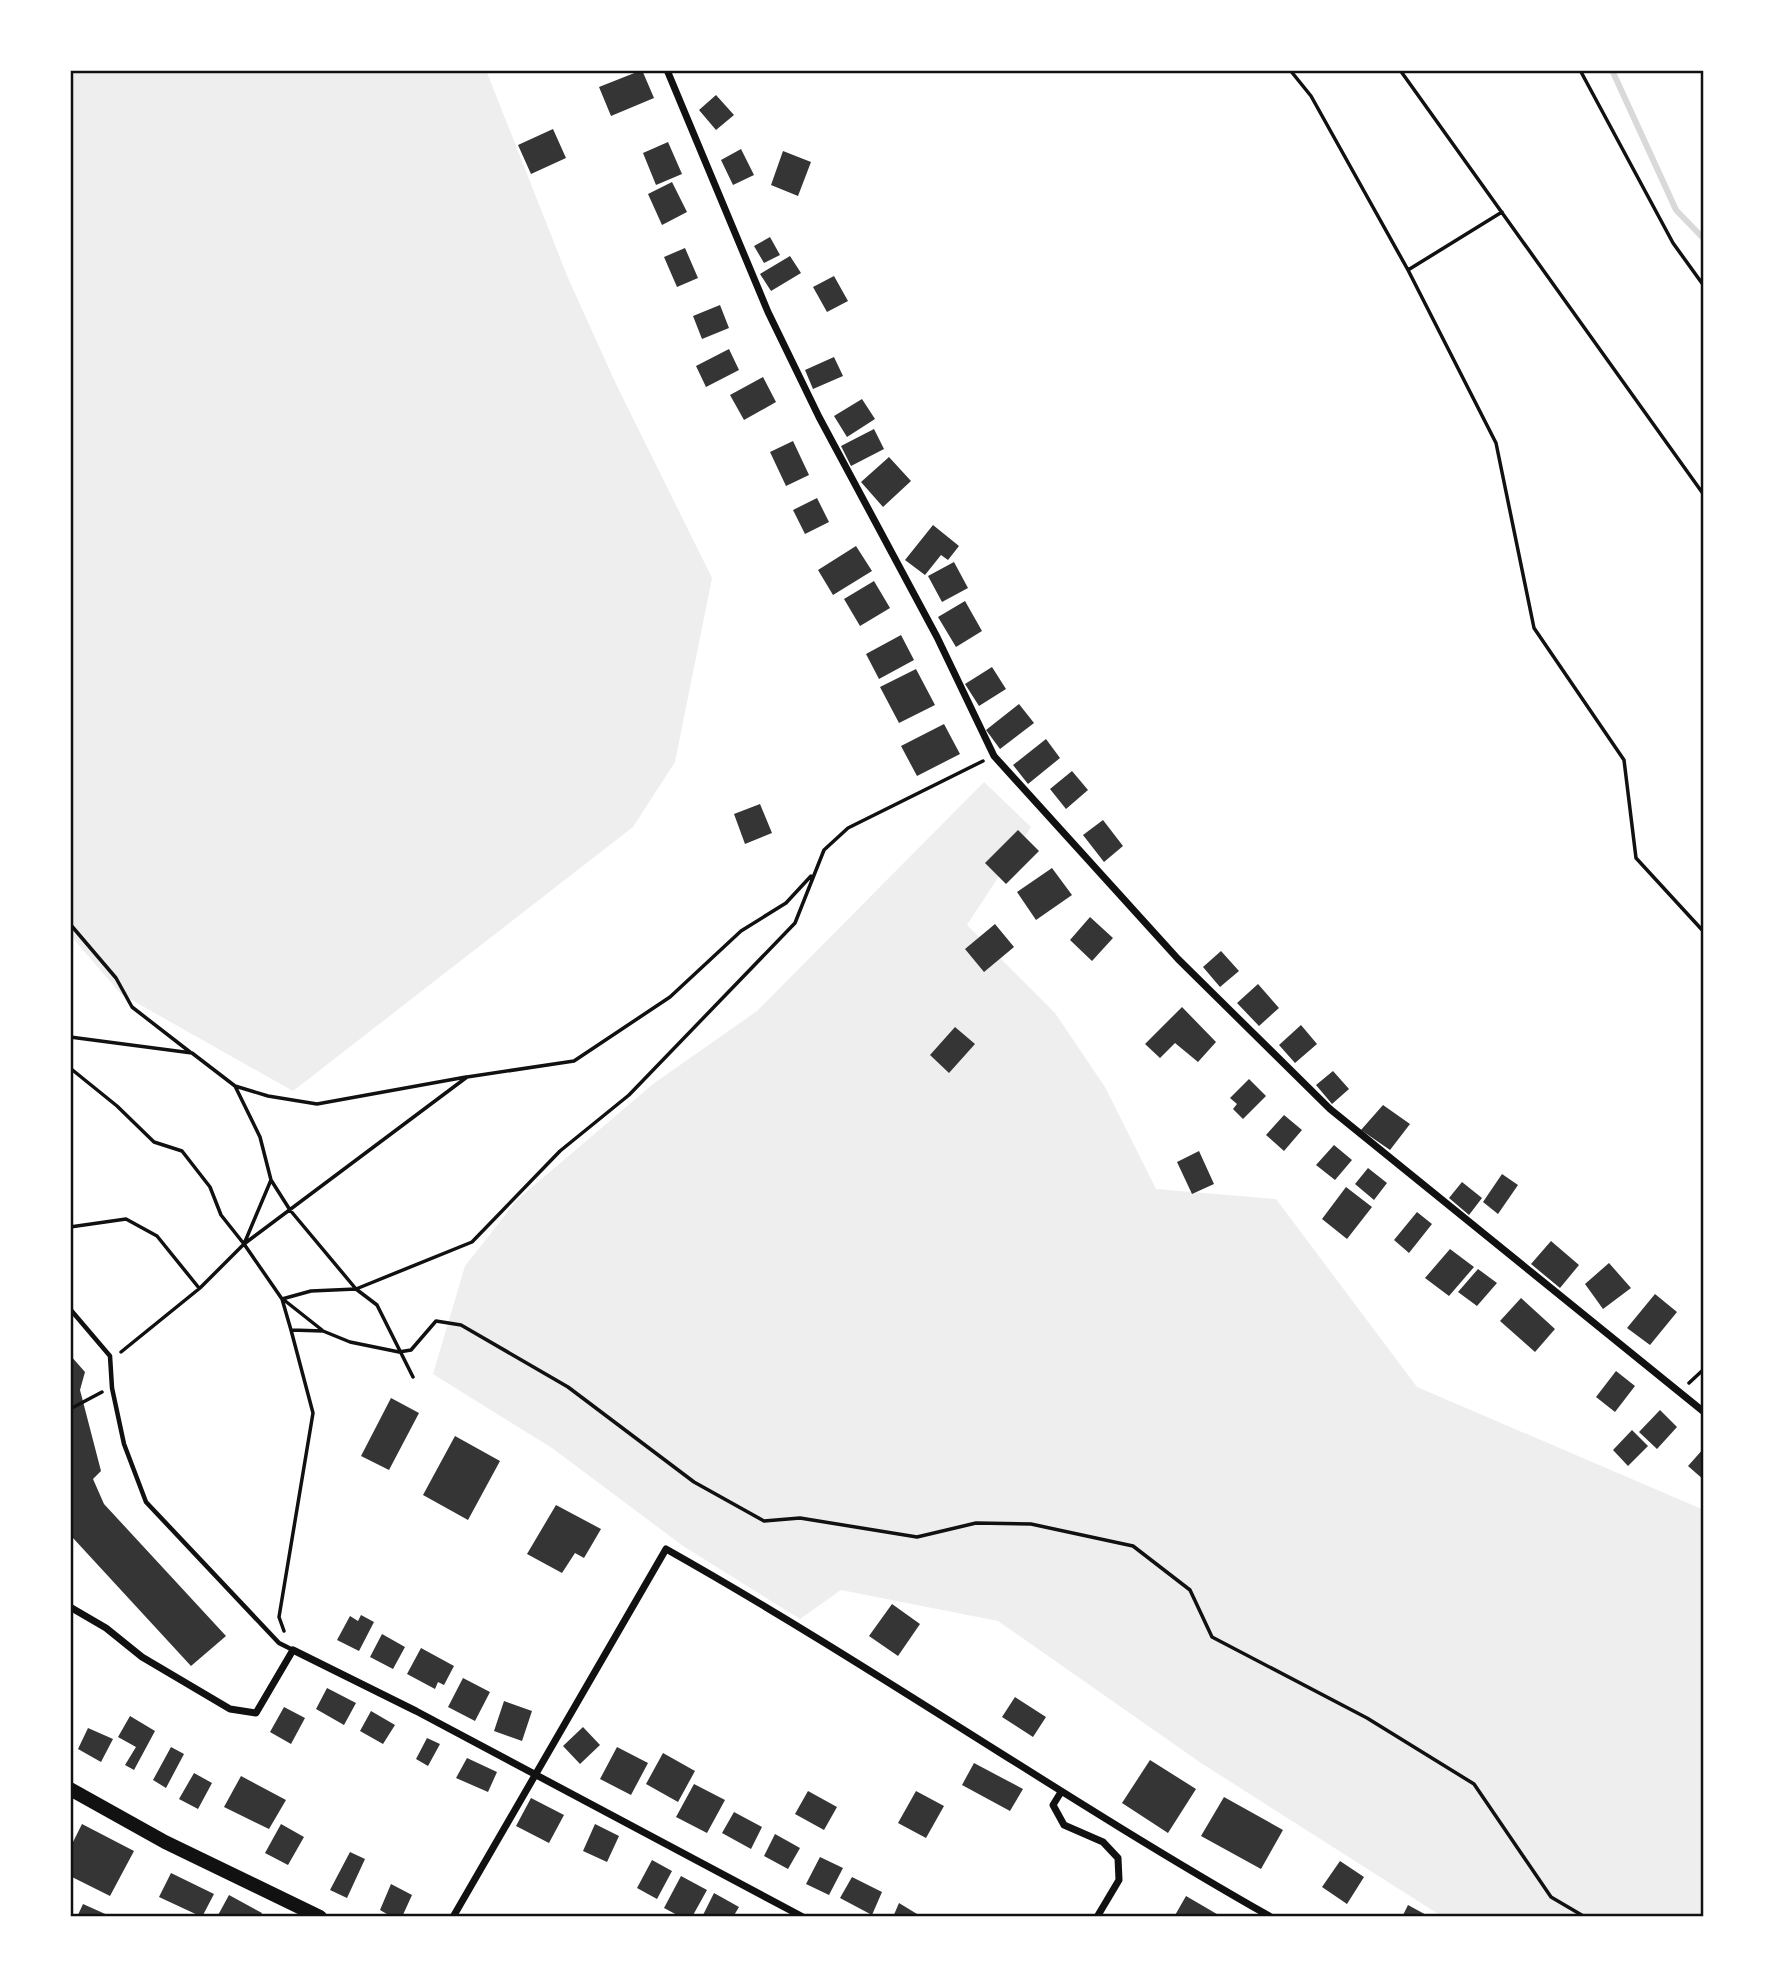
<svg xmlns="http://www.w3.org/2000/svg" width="1774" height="1987" viewBox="0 0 1774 1987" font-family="Arial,sans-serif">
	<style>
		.green { fill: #eee }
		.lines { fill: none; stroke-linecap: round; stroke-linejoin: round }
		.stream { stroke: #d9d9d9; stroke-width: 6 }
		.building { fill: #353535 }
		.path { stroke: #111; stroke-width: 3.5 }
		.service { stroke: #111; stroke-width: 4.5 }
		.minor { stroke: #111; stroke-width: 7 }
		.primary { stroke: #111; stroke-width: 14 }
		.neatline { fill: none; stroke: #111; stroke-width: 2.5 }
	</style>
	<rect width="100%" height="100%" fill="#fff"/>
	<path class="green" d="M 70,70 L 486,70 L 568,278 L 616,384 L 712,578 L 675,762 L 633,827 L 293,1091 L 121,994 L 70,935 Z
		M 984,782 L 1031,827 L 967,925 L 1055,1013 L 1105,1087 L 1156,1189 L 1276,1199 L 1417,1387 L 1704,1510 L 1704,1917 L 1443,1917 L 1201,1763 L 998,1621 L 841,1590 L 800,1619 L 683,1546 L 552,1448 L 433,1374 L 465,1266 L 517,1200 L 653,1084 L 757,1011 Z"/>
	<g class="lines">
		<path class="stream" d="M 1612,70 L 1676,210 L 1704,239"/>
	</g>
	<path class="building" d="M 642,70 L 654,98 L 611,116 L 599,87 Z
		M 716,95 L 734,115 L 716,130 L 699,110 Z
		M 553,129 L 566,158 L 531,174 L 518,145 Z
		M 668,142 L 682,174 L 656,185 L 643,153 Z
		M 741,149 L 754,175 L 733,185 L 721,160 Z
		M 783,151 L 811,162 L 798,196 L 771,185 Z
		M 672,182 L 687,212 L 662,225 L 648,194 Z
		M 770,237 L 780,255 L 764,263 L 754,246 Z
		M 685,248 L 698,278 L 677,287 L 664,257 Z
		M 790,256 L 801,273 L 771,291 L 760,274 Z
		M 834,276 L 848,301 L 827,312 L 813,287 Z
		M 720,305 L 729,328 L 702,339 L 693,316 Z
		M 729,349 L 739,370 L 706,387 L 696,366 Z
		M 834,357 L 843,376 L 813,389 L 805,370 Z
		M 763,377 L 776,402 L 744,420 L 730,395 Z
		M 862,399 L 875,419 L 847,437 L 834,416 Z
		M 874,429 L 884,449 L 851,466 L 841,446 Z
		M 793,441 L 809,475 L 786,486 L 770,452 Z
		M 889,457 L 911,481 L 883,507 L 861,482 Z
		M 817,498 L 829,522 L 805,534 L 793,510 Z
		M 933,525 L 959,546 L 948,560 L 941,555 L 925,575 L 905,560 Z
		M 856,546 L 872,571 L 833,595 L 818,570 Z
		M 954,562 L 968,588 L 942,602 L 928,576 Z
		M 874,581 L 890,608 L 860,626 L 844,599 Z
		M 965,601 L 982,631 L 956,647 L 938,617 Z
		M 901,635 L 914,660 L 879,679 L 866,654 Z
		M 992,667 L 1006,689 L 979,706 L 965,684 Z
		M 916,669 L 935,705 L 899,723 L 880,687 Z
		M 1019,704 L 1034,723 L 1000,749 L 986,730 Z
		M 944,724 L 960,754 L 917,776 L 901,746 Z
		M 1046,739 L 1060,758 L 1028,784 L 1013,765 Z
		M 1072,771 L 1088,790 L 1066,809 L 1050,789 Z
		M 760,804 L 772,833 L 745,844 L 734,814 Z
		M 1103,820 L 1123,846 L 1104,862 L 1083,835 Z
		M 1018,830 L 1039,851 L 1006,884 L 985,863 Z
		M 1052,868 L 1072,895 L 1036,920 L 1017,892 Z
		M 1090,917 L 1113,938 L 1092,961 L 1070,940 Z
		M 995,924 L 1014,947 L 984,972 L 965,949 Z
		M 1221,951 L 1239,971 L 1220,987 L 1203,967 Z
		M 1258,984 L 1279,1008 L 1259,1026 L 1237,1003 Z
		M 1182,1007 L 1216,1042 L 1198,1062 L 1175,1043 L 1160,1058 L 1145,1044 Z
		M 1301,1025 L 1317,1044 L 1295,1063 L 1279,1045 Z
		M 955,1027 L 975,1044 L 949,1073 L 930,1055 Z
		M 1333,1071 L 1349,1089 L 1332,1104 L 1316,1085 Z
		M 1249,1079 L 1266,1096 L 1243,1119 L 1233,1109 L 1237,1104 L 1230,1098 Z
		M 1383,1105 L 1410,1124 L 1390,1150 L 1361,1130 Z
		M 1284,1115 L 1302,1130 L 1284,1151 L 1266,1135 Z
		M 1334,1145 L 1352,1160 L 1335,1180 L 1316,1165 Z
		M 1199,1151 L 1214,1184 L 1192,1194 L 1177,1162 Z
		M 1368,1168 L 1387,1183 L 1374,1200 L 1355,1184 Z
		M 1502,1174 L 1518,1185 L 1498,1214 L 1483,1202 Z
		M 1462,1182 L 1482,1198 L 1469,1215 L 1449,1198 Z
		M 1346,1187 L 1372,1207 L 1347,1239 L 1322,1219 Z
		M 1417,1212 L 1432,1224 L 1409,1253 L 1394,1240 Z
		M 1551,1241 L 1579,1265 L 1560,1288 L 1531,1264 Z
		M 1450,1249 L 1474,1267 L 1449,1296 L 1425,1278 Z
		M 1609,1263 L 1631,1288 L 1603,1309 L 1585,1284 Z
		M 1478,1269 L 1497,1283 L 1477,1306 L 1458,1292 Z
		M 1655,1294 L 1677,1312 L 1650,1345 L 1627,1328 Z
		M 1521,1298 L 1555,1329 L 1535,1352 L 1500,1321 Z
		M 70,1355 L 85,1372 L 80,1390 L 101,1471 L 93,1479 L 104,1504 L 226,1636 L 191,1666 L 73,1538 L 70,1541 Z
		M 1616,1371 L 1635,1386 L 1615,1412 L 1596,1397 Z
		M 391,1398 L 419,1413 L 389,1470 L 361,1456 Z
		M 1660,1410 L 1677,1427 L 1657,1449 L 1639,1432 Z
		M 1632,1430 L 1648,1446 L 1628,1466 L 1613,1450 Z
		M 455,1436 L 500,1461 L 468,1520 L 423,1495 Z
		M 1704,1448 L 1704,1480 L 1688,1466 Z
		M 556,1505 L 601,1529 L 584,1558 L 575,1553 L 562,1573 L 527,1554 Z
		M 892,1604 L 920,1624 L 898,1656 L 869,1636 Z
		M 361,1615 L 374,1622 L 359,1651 L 337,1640 L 350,1616 L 358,1621 Z
		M 382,1634 L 405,1647 L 393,1669 L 370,1657 Z
		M 421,1648 L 454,1666 L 444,1685 L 438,1682 L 435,1689 L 407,1674 Z
		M 463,1678 L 490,1692 L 475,1721 L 448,1707 Z
		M 327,1688 L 356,1703 L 344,1725 L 316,1709 Z
		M 1015,1697 L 1046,1717 L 1033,1737 L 1002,1717 Z
		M 504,1701 L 532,1711 L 522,1741 L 494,1731 Z
		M 284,1707 L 305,1718 L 291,1744 L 270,1732 Z
		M 371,1711 L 395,1725 L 383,1744 L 360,1731 Z
		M 130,1716 L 155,1731 L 134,1770 L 125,1765 L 136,1747 L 118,1737 Z
		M 583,1727 L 600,1745 L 580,1764 L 563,1746 Z
		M 88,1728 L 113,1739 L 101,1762 L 78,1749 Z
		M 427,1738 L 440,1744 L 428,1766 L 416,1759 Z
		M 171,1747 L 184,1754 L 166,1788 L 153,1780 Z
		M 617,1747 L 648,1763 L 631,1795 L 600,1779 Z
		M 663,1753 L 695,1771 L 678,1802 L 646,1784 Z
		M 467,1758 L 497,1772 L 488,1792 L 456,1778 Z
		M 1150,1760 L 1196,1789 L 1168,1833 L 1122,1803 Z
		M 974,1763 L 1023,1789 L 1010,1811 L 962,1785 Z
		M 194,1773 L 212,1783 L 198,1809 L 179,1799 Z
		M 241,1776 L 286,1800 L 269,1829 L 224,1807 Z
		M 694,1784 L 725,1800 L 707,1833 L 676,1817 Z
		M 808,1791 L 837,1807 L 824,1830 L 795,1814 Z
		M 916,1791 L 944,1806 L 926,1838 L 898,1823 Z
		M 1224,1797 L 1283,1830 L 1261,1869 L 1201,1836 Z
		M 531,1798 L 564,1815 L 549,1843 L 516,1826 Z
		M 734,1812 L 762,1827 L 751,1849 L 722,1833 Z
		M 82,1824 L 134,1851 L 110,1896 L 70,1876 L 70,1848 Z
		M 281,1824 L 304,1837 L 288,1865 L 265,1853 Z
		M 595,1824 L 619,1836 L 607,1862 L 583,1851 Z
		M 775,1834 L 800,1848 L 788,1869 L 764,1856 Z
		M 350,1852 L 365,1859 L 347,1898 L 330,1890 Z
		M 820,1857 L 843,1868 L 829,1895 L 806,1884 Z
		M 652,1860 L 672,1871 L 657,1899 L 637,1888 Z
		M 1340,1861 L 1364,1877 L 1347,1904 L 1322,1887 Z
		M 171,1873 L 214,1894 L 202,1917 L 159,1897 Z
		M 681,1876 L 707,1890 L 692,1917 L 681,1917 L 664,1908 Z
		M 852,1877 L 882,1892 L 872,1915 L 840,1898 Z
		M 391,1884 L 412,1895 L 402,1917 L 392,1917 L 380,1910 Z
		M 714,1893 L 739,1907 L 733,1917 L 702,1917 Z
		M 229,1895 L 262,1913 L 260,1917 L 217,1917 Z
		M 1186,1896 L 1222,1917 L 1174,1917 Z
		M 899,1903 L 922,1917 L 893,1917 Z
		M 83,1904 L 112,1917 L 77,1917 Z
		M 1408,1905 L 1430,1917 L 1402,1917 Z"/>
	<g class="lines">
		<path class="path" d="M 1290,70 L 1311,96 L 1408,270 L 1496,443 L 1534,628 L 1624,760 L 1636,858 L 1704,932
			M 1400,70 L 1704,495
			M 1580,70 L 1673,243 L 1704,286
			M 1408,270 L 1502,212
			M 70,924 L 116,978 L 132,1007 L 190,1052
			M 70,1037 L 192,1053 L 235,1086 L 260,1137 L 271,1180 L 244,1244 L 282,1299 L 291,1330 L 323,1331 L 350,1342 L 399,1352 L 411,1350 L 436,1321 L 461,1325 L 568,1387 L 694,1482 L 764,1521 L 800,1518 L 917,1537 L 976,1523 L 1031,1524 L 1133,1546 L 1190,1590 L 1212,1637 L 1367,1718 L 1474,1784 L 1551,1897 L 1585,1917
			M 70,1068 L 117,1106 L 154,1142 L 182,1151 L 210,1187 L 221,1215 L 244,1244
			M 235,1086 L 268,1096 L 317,1104 L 466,1077
			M 271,1180 L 290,1210 L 356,1289 L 377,1305 L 413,1377
			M 70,1227 L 126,1219 L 157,1236 L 199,1288
			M 282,1299 L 311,1291 L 356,1289 L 472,1242 L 560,1151 L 629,1095 L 795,923 L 824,850 L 848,828 L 983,761
			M 284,1300 L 322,1330
			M 121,1352 L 200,1288 L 244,1244 L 467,1077 L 574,1061 L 670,997 L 741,931 L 786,903 L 811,876
			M 1689,1383 L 1704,1369
			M 70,1409 L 102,1392
			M 284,1631 L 279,1617 L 313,1413 L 291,1330"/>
		<path class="service" d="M 70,1309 L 110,1356 L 112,1388 L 124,1444 L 146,1502 L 279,1643 L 293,1650"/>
		<path class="minor" d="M 667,70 L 768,312 L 819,417 L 937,637 L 994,756 L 1178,959 L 1330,1109 L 1704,1412
			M 70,1607 L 106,1628 L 142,1657 L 230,1709 L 256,1713 L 293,1650 L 416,1711 L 803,1917
			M 1061,1792 L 1053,1805 L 1064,1825 L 1103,1842 L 1118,1858 L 1119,1880 L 1097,1917
			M 453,1917 L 666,1549 C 872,1665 1066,1801 1271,1917"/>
		<path class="primary" d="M 70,1789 L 165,1842 L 320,1917"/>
	</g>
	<rect width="1774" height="1987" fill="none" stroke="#ffffff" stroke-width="144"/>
	<rect x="72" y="72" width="1630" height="1843" class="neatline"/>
</svg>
